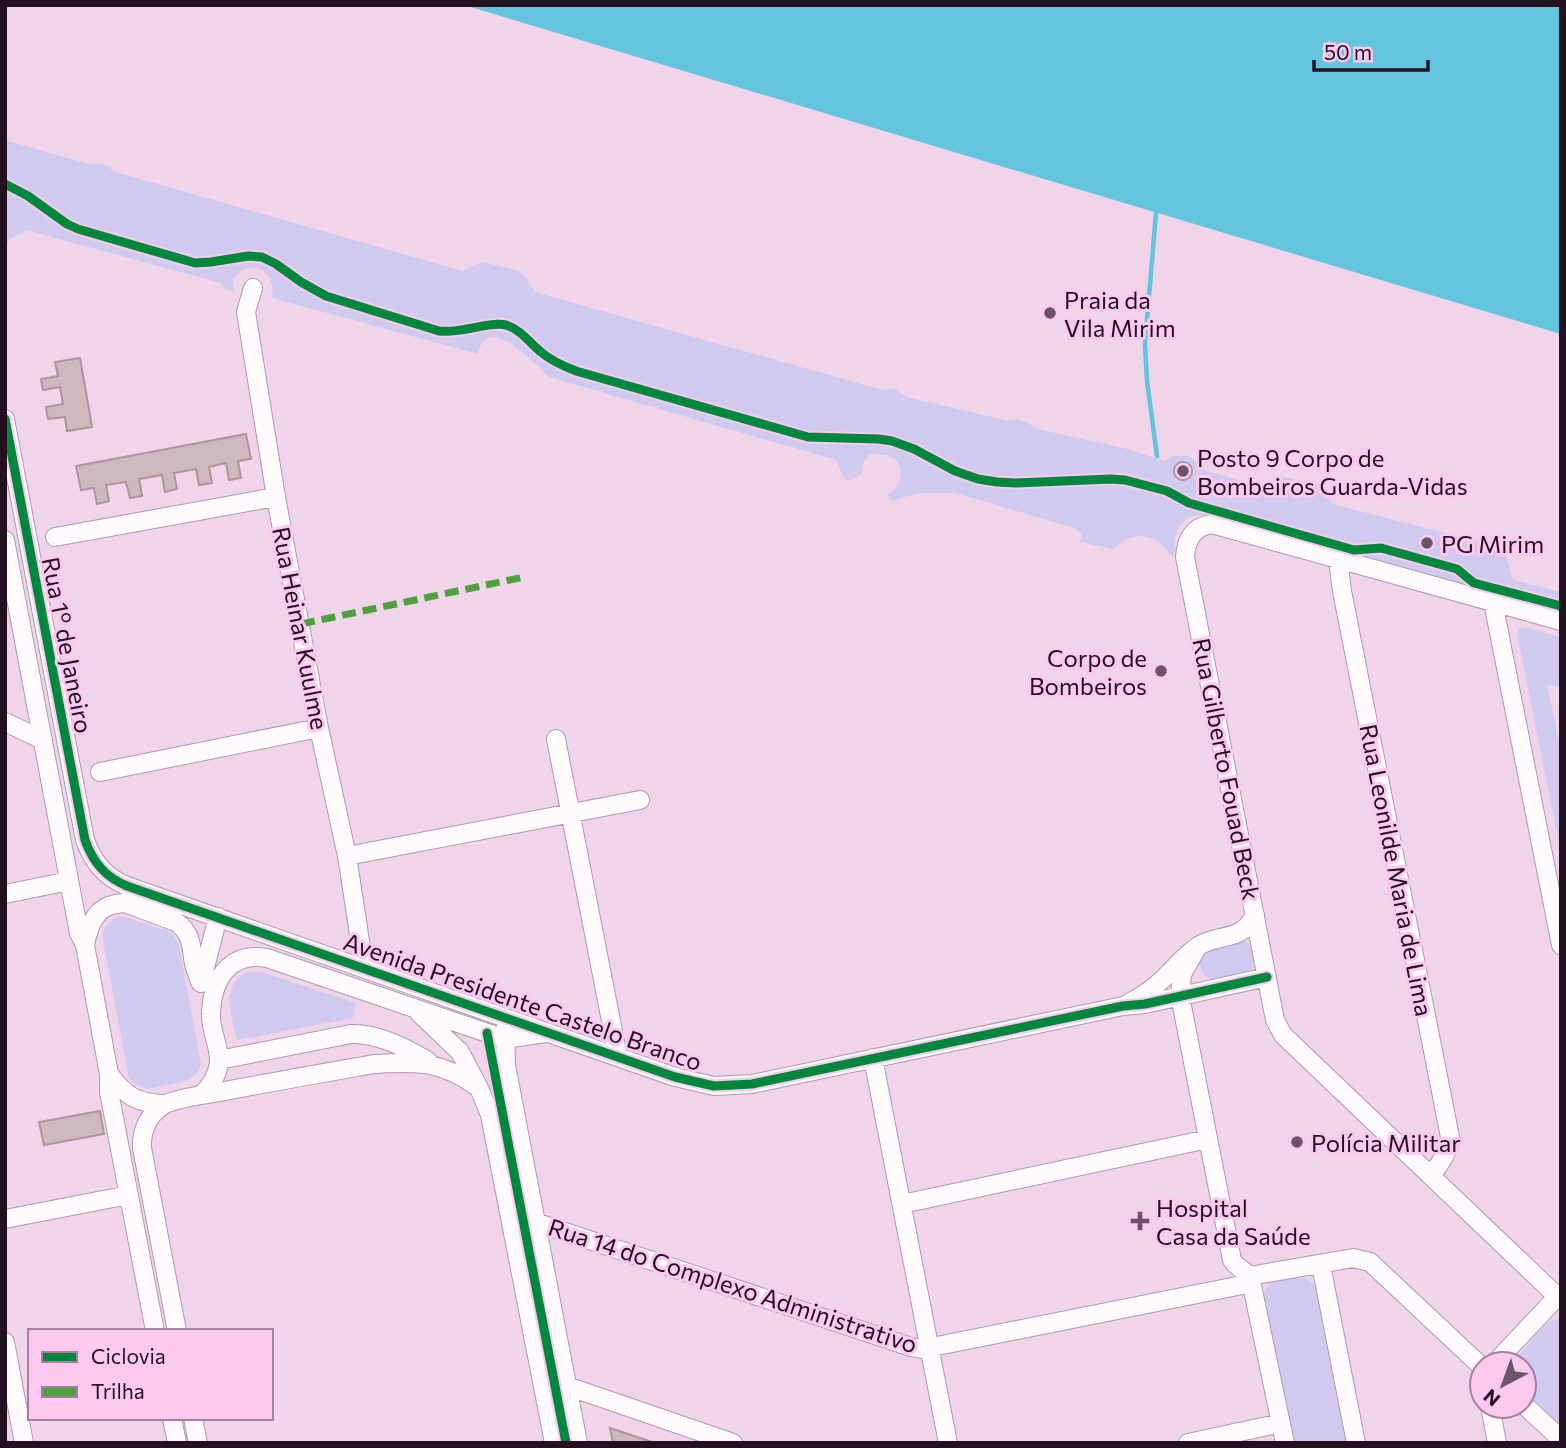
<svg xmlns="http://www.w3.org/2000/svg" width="1566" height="1448" viewBox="0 0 1566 1448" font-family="Commissioner,sans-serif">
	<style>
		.green { fill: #d0caee }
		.water { fill: #62c4dd }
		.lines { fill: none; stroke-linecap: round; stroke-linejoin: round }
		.stream { stroke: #62c4dd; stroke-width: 4.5 }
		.building { fill: #cfb7be; stroke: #ac959c; stroke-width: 2 }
		.minor-casing { stroke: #af9aab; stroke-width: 20 }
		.minor { stroke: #fdf9fc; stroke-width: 18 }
		.quiet { stroke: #50a041; stroke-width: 7; stroke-dasharray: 14 7; stroke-linecap: butt }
		.cycleway-casing { stroke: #fbc8f0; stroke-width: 13 }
		.cycleway { stroke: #00873e; stroke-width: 9 }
		.poi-dot { fill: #6a5567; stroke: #fbc8f0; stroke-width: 2.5 }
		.labels { text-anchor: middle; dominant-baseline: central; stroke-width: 6; stroke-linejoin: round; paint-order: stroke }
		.poi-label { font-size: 24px; fill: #231120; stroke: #fbc8f0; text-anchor: start }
		.street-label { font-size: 24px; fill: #231120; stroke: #fbc8f0 }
	</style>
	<rect width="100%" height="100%" fill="#efd4ea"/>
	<path class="green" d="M 5,140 L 89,164 L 104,164 L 115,172 L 463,271 L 482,262 L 520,271 L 535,292 L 882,390 L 894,388 L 906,397 L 1009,421 C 1020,418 1028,423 1037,429 L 1124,448 L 1165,461 L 1172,456 L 1187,456 L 1193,459 L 1203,470 L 1265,487 L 1281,476 L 1322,487 L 1332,504 L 1499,547 L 1505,551 L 1513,580 L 1561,592 L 1561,613 L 1418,575 L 1203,515 C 1179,516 1173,533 1175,554 L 1171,556 C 1158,533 1132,529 1114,549 L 1080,542 L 1082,534 L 1075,528 L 955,493 L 920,493 L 890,501 L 888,494 C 903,486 907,463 889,456 C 884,454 876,455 871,454 C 863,460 862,465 862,474 L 848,481 L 844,478 L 836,460 L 549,377 C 535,364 487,310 478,354 L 272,298 C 278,256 226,261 234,292 L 227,290 L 221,283 L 26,230 L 10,239 L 5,248 Z
		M 1523,627 L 1561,637 L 1561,687 L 1547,685 L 1561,752 L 1561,853 L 1517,633 L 1519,629 Z
		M 118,917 L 125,917 L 168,931 L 173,934 L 179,946 L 201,1064 L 197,1073 L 187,1081 L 147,1089 L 136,1085 L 129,1078 L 102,936 C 103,927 110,921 118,917 Z
		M 1238,941 L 1247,942 C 1252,947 1255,951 1255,957 C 1256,978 1228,978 1214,981 L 1204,975 L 1199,964 L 1205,951 Z
		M 247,972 L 261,972 L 356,1003 L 353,1018 L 238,1040 L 236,1038 C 232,1013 219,988 247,972 Z
		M 1297,1277 C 1306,1278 1313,1281 1317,1290 L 1347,1443 L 1294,1443 L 1264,1295 L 1266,1289 L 1270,1283 Z
		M 1559,1319 L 1561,1319 L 1561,1426 L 1524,1391 L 1524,1364 L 1511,1364 L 1545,1325 L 1552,1320 Z"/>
	<path class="water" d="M 464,5 L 1561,5 L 1561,334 Z"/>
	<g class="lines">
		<path class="stream" d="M 1156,213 L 1145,344 L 1147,381 L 1157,456"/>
	</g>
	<path class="building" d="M 80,358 L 92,427 L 67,431 L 65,417 L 48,419 L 46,407 L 63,404 L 60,387 L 43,390 L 41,379 L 58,376 L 55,362 Z
		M 246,434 L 251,459 L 238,461 L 241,478 L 229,480 L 226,463 L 209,467 L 212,483 L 199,485 L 196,469 L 174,473 L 177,489 L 165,492 L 162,475 L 139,479 L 142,496 L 130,498 L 126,482 L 106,485 L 109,501 L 97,504 L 94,488 L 81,490 L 76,466 Z
		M1174 471a9 9 0 1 1 18 0a9 9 0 1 1-18 0Z
		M 100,1111 L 104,1134 L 44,1145 L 39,1122 Z
		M 610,1428 L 655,1443 L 613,1443 Z"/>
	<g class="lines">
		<g class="minor-casing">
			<path id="minor" d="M 253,288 L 246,312 L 276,497 L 319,728 L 347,856 L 364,967
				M 5,419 L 85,840 C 93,862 105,877 127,886 L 675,1077 L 714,1086 L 752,1084 L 1123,1006 L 1145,1004 L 1267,977
				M 55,537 L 276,497
				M 5,540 L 79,933 L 85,945 L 109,1074 L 109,1092 L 155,1331
				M 1338,560 L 1342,591 L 1450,1137 C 1449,1153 1440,1163 1431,1176
				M 1493,602 L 1561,945
				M 1561,621 L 1212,524 C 1193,526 1186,540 1185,557 L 1275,1020 L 1283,1035 L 1561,1300
				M 5,722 L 43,740
				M 556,739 L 618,1057
				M 100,772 L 319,728
				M 347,856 L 640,800
				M 5,894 L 69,881
				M 125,903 L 176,922 C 192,933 191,946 194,964 C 196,970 198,976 200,982
				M 85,945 C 88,929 94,909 112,905 C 119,903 127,903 134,901
				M 1198,946 L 1182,974 L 1180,996 L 1232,1260 L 1236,1265 L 1250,1276 L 1285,1443
				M 201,983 L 218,917
				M 1129,1003 C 1142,996 1154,988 1164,978 C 1177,966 1185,954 1200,945 C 1222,933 1241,942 1255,915
				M 418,1012 L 460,1052 L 479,1088 L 490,1115 L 554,1443
				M 505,1030 L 506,1065 L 578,1443
				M 873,1058 L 948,1443
				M 219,1060 L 351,1034 C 378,1033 406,1048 428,1061
				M 109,1074 C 126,1096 136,1103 163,1104
				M 201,1095 C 210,1087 217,1076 219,1063 C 220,1046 210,1030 211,1014 C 212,980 229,951 267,958 L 505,1039 L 546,1033
				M 902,1204 L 1208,1139
				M 5,1219 L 129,1195
				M 535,1222 L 911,1347 L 922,1349 L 1252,1283
				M 1321,1265 L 1356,1443
				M 1250,1276 L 1353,1258 L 1370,1262 L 1482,1367
				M 177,1331 L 142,1148 C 141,1132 148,1115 162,1106 C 172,1099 207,1094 220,1092 C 271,1082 323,1073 374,1064 C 418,1061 442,1061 479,1088
				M 5,1342 L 24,1443
				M 1494,1364 L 1557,1297
				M 567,1386 L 733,1443
				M 1524,1405 L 1561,1439
				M 1490,1406 L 1497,1443
				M 172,1418 L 177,1443
				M 193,1418 L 198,1443
				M 1188,1443 L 1281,1423"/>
		</g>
		<use href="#minor" class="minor"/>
		<path class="quiet" d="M 301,624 L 524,577"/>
		<g class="cycleway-casing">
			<path id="cycleway" d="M 5,184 L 28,196 L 67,224 L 78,229 L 195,263 L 211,262 L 248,256 L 262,257 L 276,264 L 301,282 L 326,296 L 439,331 C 461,334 489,321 506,325 C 520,329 530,343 541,352 C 551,361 563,366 576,371 L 808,437 L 879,439 L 892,441 L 914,449 L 955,471 L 978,479 L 997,482 L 1016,483 L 1111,479 L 1125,480 L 1167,491 L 1189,503 L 1354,550 L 1381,548 L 1457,569 L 1474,583 L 1561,606
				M 5,419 L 85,840 C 93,862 105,877 127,886 L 675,1077 L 714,1086 L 752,1084 L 1123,1006 L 1145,1004 L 1267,977
				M 487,1033 L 566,1443"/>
		</g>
		<use href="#cycleway" class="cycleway"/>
	</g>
	<g class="poi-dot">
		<circle cx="1050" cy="313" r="7"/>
		<circle cx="1183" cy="471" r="7"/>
		<circle cx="1427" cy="543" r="7"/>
		<circle cx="1161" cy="671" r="7"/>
		<circle cx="1297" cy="1142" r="7"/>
		<path d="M1136.5 1210.5h7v7h7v7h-7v7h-7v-7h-7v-7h7z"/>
	</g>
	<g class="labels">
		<g class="poi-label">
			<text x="1064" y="299">Praia da<tspan x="1064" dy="28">Vila Mirim</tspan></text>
			<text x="1197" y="457">Posto 9 Corpo de<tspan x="1197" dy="28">Bombeiros Guarda-Vidas</tspan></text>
			<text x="1441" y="543">PG Mirim</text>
			<text x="1147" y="657" text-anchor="end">Corpo de<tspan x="1147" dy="28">Bombeiros</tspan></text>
			<text x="1311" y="1142">Polícia Militar</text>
			<text x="1156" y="1207">Hospital<tspan x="1156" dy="28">Casa da Saúde</tspan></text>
		</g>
		<g class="street-label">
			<text transform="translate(301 628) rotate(79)">Rua Heinar Kuulme</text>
			<text transform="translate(68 645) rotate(79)">Rua 1º de Janeiro</text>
			<text transform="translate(1227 769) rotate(79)">Rua Gilberto Fouad Beck</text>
			<text transform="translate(1397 870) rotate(79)">Rua Leonilde Maria de Lima</text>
			<text transform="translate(523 1001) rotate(19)">Avenida Presidente Castelo Branco</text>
			<text transform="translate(733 1285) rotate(18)">Rua 14 do Complexo Administrativo</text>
		</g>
	</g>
	<rect width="1566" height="1448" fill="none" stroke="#231120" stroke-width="14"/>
	<rect x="28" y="1329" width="245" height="91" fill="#fbc8f0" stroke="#a57f9d" stroke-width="2"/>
	<rect x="42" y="1352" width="35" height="10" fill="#00873e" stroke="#a57f9d" stroke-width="2"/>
	<text x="91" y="1364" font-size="21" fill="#231120">Ciclovia</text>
	<rect x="42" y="1387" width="35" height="10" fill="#50a041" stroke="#a57f9d" stroke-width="2"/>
	<text x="91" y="1399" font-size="21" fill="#231120">Trilha</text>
	<g transform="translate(1503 1385) rotate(221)"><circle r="33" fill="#fbc8f0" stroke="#a57f9d" stroke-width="2"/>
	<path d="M0-5L12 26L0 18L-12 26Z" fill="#6a5567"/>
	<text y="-10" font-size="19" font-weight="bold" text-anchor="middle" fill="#231120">N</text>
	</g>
	<path d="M1314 60v10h114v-10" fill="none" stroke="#231120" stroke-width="3.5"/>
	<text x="1324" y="60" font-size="21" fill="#231120" stroke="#fbc8f0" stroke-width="5" paint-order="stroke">50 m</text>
</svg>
